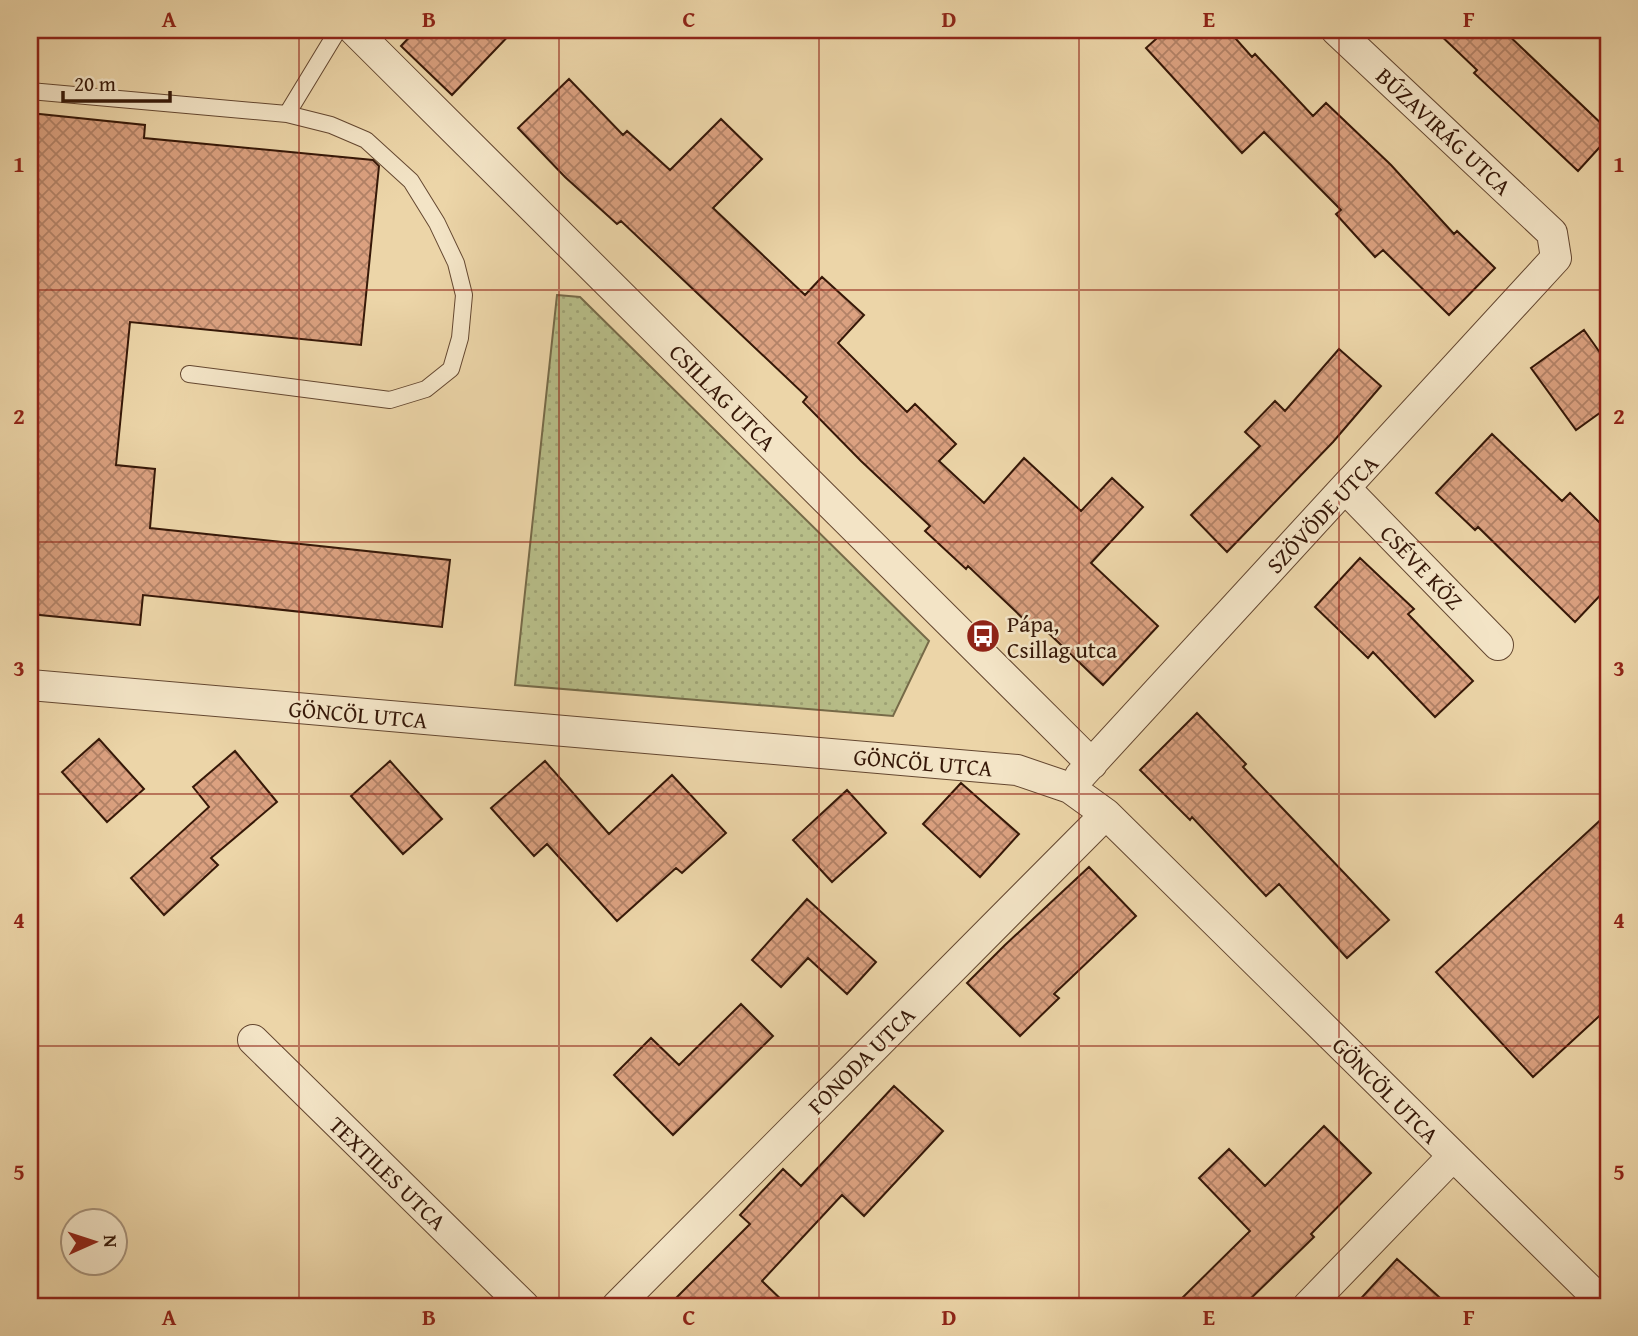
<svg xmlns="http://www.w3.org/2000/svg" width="1638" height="1336" viewBox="0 0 1638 1336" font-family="'Gentium Book Plus',serif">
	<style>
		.grass { fill: url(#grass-dots); stroke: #766a48; stroke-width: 2 }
		.building { fill: url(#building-cross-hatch); stroke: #361808; stroke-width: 2 }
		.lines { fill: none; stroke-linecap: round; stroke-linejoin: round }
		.lane-casing { stroke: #644730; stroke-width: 18 }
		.street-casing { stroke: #644730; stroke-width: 32 }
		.lane { stroke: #f3e4c6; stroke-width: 16 }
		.street { stroke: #f3e4c6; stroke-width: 30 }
		.grid { fill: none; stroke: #8f2418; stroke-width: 2; stroke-opacity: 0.55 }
		.labels { text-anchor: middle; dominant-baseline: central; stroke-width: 5; stroke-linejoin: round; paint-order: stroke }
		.street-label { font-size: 23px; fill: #361808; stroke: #f3e4c6 }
		.poi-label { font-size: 23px; fill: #361808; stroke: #f3e4c6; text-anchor: start }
		.neatline { fill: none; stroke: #8f2418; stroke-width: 2.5 }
		.grid-label { font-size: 23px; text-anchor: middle; font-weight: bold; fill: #8f2418 }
	</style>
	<defs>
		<pattern id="grass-dots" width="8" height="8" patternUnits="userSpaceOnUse" patternTransform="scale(1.75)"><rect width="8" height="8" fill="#b7bd88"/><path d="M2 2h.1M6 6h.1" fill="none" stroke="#9ea274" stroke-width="1.8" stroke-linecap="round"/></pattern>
		<pattern id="building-cross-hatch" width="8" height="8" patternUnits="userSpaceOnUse" patternTransform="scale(1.75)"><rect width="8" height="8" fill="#dba180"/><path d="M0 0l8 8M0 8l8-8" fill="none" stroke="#b28267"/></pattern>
	</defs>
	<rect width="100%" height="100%" fill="#ecd5a8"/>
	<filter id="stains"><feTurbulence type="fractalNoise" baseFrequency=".00286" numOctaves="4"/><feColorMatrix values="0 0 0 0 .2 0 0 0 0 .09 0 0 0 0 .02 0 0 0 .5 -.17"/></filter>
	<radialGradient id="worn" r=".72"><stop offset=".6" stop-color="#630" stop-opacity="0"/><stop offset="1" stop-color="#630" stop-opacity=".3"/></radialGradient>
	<path class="grass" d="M 557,295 L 580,297 L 929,641 L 893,716 L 515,685 Z"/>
	<path class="building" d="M 416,30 L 514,30 L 452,95 L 401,46 Z
		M 1166,30 L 1228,30 L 1252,57 L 1255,54 L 1313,116 L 1326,103 L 1391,165 L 1454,234 L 1457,231 L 1495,268 L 1449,315 L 1383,250 L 1375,257 L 1336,214 L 1341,210 L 1264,132 L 1242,153 L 1146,48 Z
		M 1435,30 L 1503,30 L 1608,130 L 1608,138 L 1578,171 L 1474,73 L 1477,70 Z
		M 569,79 L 623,135 L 627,131 L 670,170 L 721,119 L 762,159 L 713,208 L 805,295 L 822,277 L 864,315 L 838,343 L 907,412 L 915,404 L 956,444 L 939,461 L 984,503 L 1024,458 L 1081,511 L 1112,478 L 1143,507 L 1091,563 L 1158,626 L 1103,685 L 1038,623 L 1033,628 L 968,566 L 966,569 L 925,531 L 930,526 L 861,461 L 803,402 L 807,397 L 621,221 L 617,224 L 565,177 L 518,128 Z
		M 30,113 L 145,125 L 144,138 L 373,160 L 379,166 L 361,345 L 130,322 L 116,465 L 155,469 L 150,528 L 450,560 L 442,627 L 143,595 L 140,625 L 30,614 Z
		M 1584,330 L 1608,364 L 1608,407 L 1576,430 L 1531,368 Z
		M 1339,349 L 1381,386 L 1333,442 L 1227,552 L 1191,515 L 1260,446 L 1245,432 L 1275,401 L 1285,411 Z
		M 1492,434 L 1562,501 L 1570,493 L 1608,531 L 1608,587 L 1575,622 L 1478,527 L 1475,530 L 1436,493 Z
		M 1360,558 L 1414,609 L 1408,614 L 1473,681 L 1435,717 L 1373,652 L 1368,658 L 1315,607 Z
		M 1197,713 L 1246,764 L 1243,767 L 1389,920 L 1347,958 L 1279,884 L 1266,896 L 1192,817 L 1190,820 L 1140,770 Z
		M 99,739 L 144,789 L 107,822 L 62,772 Z
		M 235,751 L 277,802 L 211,858 L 218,865 L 164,915 L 131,878 L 209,807 L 193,787 Z
		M 390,761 L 442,819 L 403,854 L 351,796 Z
		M 545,761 L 609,834 L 672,775 L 726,833 L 682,873 L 676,868 L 617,921 L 547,844 L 534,856 L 491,808 Z
		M 961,783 L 1019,834 L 980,877 L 923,824 Z
		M 847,790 L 886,833 L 832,882 L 793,840 Z
		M 1608,813 L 1608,1008 L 1533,1077 L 1436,972 Z
		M 1089,867 L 1136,916 L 1054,994 L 1059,998 L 1020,1036 L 967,983 L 1005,945 Z
		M 807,899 L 876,962 L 847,994 L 808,958 L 781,987 L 752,960 Z
		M 741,1004 L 773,1036 L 673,1135 L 614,1075 L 651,1038 L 679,1065 Z
		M 894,1086 L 943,1131 L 864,1216 L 842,1195 L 762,1281 L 788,1306 L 668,1306 L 750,1224 L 740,1215 L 783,1169 L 801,1186 Z
		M 1324,1126 L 1371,1173 L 1311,1234 L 1314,1237 L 1243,1306 L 1174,1306 L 1250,1231 L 1199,1178 L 1229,1149 L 1265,1186 Z
		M 1397,1259 L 1449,1306 L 1354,1306 Z"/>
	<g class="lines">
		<g class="lane-casing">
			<path id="lane" d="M 30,91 L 287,114 L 331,125 L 366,140 L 411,181 L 437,223 L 456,263 L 464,295 L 460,338 L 451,369 L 426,389 L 390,400 L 189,374
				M 287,114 L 338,30"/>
		</g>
		<g class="street-casing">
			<path id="street" d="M 354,30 L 1092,764
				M 1345,488 L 1498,645
				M 30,685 L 1017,770 L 1070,788 L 1106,814 L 1606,1306
				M 1080,776 L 1556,258 L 1552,233 L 1336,30
				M 253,1040 L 524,1306
				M 617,1306 L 1106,814
				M 1308,1306 L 1453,1156"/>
		</g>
		<use href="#lane" class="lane"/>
		<use href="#street" class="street"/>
	</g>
	<path class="grid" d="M 299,30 L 299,1306M 559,30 L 559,1306M 819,30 L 819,1306M 1079,30 L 1079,1306M 1339,30 L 1339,1306M 30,290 L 1608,290M 30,542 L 1608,542M 30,794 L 1608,794M 30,1046 L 1608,1046"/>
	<defs>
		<g id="bus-disc" transform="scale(1.75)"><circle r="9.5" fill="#8f2418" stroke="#f3e4c6"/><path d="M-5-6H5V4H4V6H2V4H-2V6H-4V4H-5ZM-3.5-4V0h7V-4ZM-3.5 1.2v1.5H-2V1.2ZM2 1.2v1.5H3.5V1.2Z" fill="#fff"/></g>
	</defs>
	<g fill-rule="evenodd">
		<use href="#bus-disc" x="983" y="636"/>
	</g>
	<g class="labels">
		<g class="street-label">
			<text transform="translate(1444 131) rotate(43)">BÚZAVIRÁG UTCA</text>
			<text transform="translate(723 397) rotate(45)">CSILLAG UTCA</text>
			<text transform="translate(1322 514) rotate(-47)">SZÖVÖDE UTCA</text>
			<text transform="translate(1422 567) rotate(46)">CSÉVE KÖZ</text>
			<text transform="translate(358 714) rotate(5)">GÖNCÖL UTCA</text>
			<text transform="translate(923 762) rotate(5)">GÖNCÖL UTCA</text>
			<text transform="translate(861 1060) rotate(-45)">FONODA UTCA</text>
			<text transform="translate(1386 1090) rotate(45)">GÖNCÖL UTCA</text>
			<text transform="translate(388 1173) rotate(44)">TEXTILES UTCA</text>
		</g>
		<g class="poi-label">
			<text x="1007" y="623">Pápa,<tspan x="1007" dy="26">Csillag utca</tspan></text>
		</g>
	</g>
	<rect width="1638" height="1336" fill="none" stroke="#ecd5a8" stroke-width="77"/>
	<g transform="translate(94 1242) rotate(87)"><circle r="33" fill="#f3e4c6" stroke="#a7927a" stroke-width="2"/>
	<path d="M0-5L12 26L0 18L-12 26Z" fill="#8f2418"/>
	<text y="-10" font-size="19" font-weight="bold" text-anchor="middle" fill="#361808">N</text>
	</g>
	<path d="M63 91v10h107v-10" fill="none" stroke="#361808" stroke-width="3.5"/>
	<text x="74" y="91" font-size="21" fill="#361808" stroke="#f3e4c6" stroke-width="5" paint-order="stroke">20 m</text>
	<rect x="38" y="38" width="1562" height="1260" class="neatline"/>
	<g class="grid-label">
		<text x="169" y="27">A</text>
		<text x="429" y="27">B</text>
		<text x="689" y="27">C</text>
		<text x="949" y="27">D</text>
		<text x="1209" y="27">E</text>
		<text x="1469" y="27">F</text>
		<text x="19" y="172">1</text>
		<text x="1619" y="172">1</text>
		<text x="19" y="424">2</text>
		<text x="1619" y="424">2</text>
		<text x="19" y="676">3</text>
		<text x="1619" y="676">3</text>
		<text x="19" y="928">4</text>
		<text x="1619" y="928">4</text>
		<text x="19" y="1180">5</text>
		<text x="1619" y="1180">5</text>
		<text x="169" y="1325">A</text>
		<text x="429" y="1325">B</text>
		<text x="689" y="1325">C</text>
		<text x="949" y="1325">D</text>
		<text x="1209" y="1325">E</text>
		<text x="1469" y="1325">F</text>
	</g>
	<rect width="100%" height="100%" filter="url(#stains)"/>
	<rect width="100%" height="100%" fill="url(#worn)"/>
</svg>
